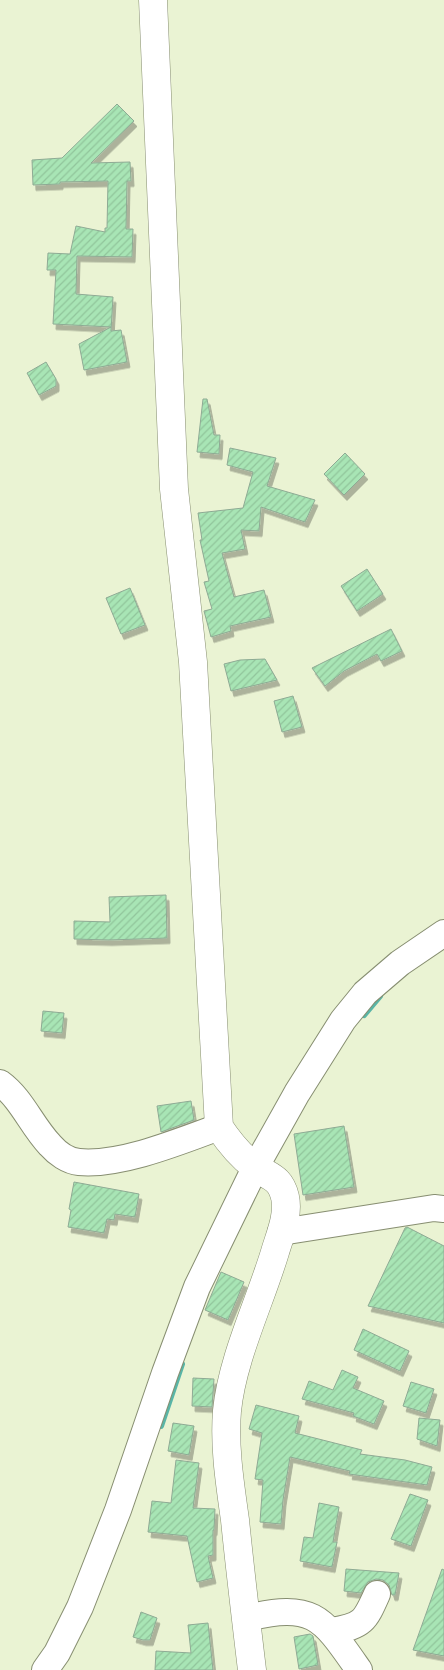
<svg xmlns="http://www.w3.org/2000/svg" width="444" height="1670" viewBox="0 0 444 1670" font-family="'Source Serif 4',serif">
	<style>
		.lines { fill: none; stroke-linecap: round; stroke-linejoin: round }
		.stream { stroke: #59b5a7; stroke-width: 6 }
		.building { fill: url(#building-hatch); stroke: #8eaa94; filter: url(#shadow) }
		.street-casing { stroke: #878e71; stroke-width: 28 }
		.secondary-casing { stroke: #878e71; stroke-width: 29 }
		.street { stroke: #fff; stroke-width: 26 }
		.secondary { stroke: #fff; stroke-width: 28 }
	</style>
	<defs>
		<pattern id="building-hatch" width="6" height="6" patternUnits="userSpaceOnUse" patternTransform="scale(1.25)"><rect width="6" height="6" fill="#a8e5b5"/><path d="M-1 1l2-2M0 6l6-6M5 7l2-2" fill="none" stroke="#91c59b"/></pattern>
		<filter id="shadow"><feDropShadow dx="3" dy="5.5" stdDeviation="0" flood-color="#0004"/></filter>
	</defs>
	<rect width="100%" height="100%" fill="#eaf3d3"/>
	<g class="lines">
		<path class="stream" d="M 364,1015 L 380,996
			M 161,1426 L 182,1364"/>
	</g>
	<path class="building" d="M 117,104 L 134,121 L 91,163 L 130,162 L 131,181 L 127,181 L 126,229 L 133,229 L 132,257 L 77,256 L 76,294 L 113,297 L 111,331 L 121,330 L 127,362 L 84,370 L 79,344 L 111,327 L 53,324 L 56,270 L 47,270 L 48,253 L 70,254 L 76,226 L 105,232 L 105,228 L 107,228 L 108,181 L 60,182 L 60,184 L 33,185 L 32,160 L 62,158 Z
		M 46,362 L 56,379 L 56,386 L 39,395 L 27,373 Z
		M 203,399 L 207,399 L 214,435 L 220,435 L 219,454 L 197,452 Z
		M 230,448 L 276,458 L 267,486 L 315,500 L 305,522 L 261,507 L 259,531 L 241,530 L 245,549 L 222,553 L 234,597 L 264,590 L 271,617 L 230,626 L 231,631 L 211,637 L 204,611 L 212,609 L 204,582 L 209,581 L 200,540 L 202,540 L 198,513 L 243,508 L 253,472 L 227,465 Z
		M 345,453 L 365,474 L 344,495 L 324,474 Z
		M 367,569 L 383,594 L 357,611 L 341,586 Z
		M 130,588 L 145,625 L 121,634 L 106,598 Z
		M 391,629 L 402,651 L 381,661 L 377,654 L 344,671 L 325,686 L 312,668 Z
		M 265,659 L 277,680 L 231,691 L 224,664 L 240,660 Z
		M 293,696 L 302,727 L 282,732 L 274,701 Z
		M 166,895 L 167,938 L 109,940 L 74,939 L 74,921 L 110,922 L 109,897 Z
		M 43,1011 L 64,1013 L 62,1033 L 41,1031 Z
		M 191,1101 L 194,1120 L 161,1132 L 157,1106 Z
		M 344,1126 L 354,1187 L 303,1195 L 294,1134 Z
		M 74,1182 L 139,1194 L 135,1217 L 115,1214 L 114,1220 L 107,1219 L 104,1233 L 68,1227 L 71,1210 L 69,1209 Z
		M 407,1227 L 444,1246 L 444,1323 L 368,1306 L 405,1228 Z
		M 221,1272 L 244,1282 L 228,1320 L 205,1310 Z
		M 363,1329 L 409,1351 L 400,1371 L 354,1350 Z
		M 342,1370 L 358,1377 L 353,1388 L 384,1401 L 374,1424 L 353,1416 L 354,1413 L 302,1399 L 309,1381 L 333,1390 Z
		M 193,1378 L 214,1379 L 212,1407 L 192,1406 Z
		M 411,1382 L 434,1389 L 426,1413 L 403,1406 Z
		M 256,1405 L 299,1416 L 295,1433 L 362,1450 L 360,1454 L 405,1460 L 432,1467 L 427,1485 L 349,1474 L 350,1471 L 290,1457 L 283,1500 L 281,1524 L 260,1522 L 263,1480 L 255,1479 L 262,1433 L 249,1429 Z
		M 419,1418 L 440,1420 L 437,1446 L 417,1439 Z
		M 173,1423 L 194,1426 L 189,1455 L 168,1451 Z
		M 176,1460 L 199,1463 L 193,1508 L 215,1509 L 214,1530 L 213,1530 L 213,1555 L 208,1556 L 213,1578 L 197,1582 L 187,1536 L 148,1532 L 152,1501 L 171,1503 Z
		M 410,1494 L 428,1500 L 411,1546 L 391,1539 Z
		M 319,1503 L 339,1507 L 333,1542 L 337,1542 L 332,1567 L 300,1561 L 304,1537 L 313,1538 Z
		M 346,1569 L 399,1573 L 395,1595 L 392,1595 L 389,1585 L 383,1580 L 376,1579 L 368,1582 L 361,1593 L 344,1591 Z
		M 442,1569 L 444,1570 L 444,1656 L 413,1650 Z
		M 141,1612 L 157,1618 L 150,1640 L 143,1640 L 133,1637 Z
		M 208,1623 L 213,1670 L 155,1670 L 156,1651 L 191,1653 L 188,1625 Z
		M 310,1634 L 313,1636 L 318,1665 L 299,1669 L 294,1637 Z"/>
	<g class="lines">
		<g class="street-casing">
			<path id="street" d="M 0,1083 C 22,1099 31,1125 50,1145 C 57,1153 68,1161 79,1162 C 120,1166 181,1141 219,1127
				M 281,1232 L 434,1208 L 444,1209
				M 246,1618 C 314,1602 322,1617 359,1670
				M 332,1631 C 363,1626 365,1621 377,1594
				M 45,1670 L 57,1653 L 80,1607 L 118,1510 L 165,1373 L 197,1287 L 255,1168 L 297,1093 L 343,1020 L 365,993 L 400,963 L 444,933"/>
		</g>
		<g class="secondary-casing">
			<path id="secondary" d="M 153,0 L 174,489 L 193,662 L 219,1127 C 229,1142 239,1155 254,1166 C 268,1177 280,1176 285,1197 C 289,1215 280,1235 275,1252 C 260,1302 232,1359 227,1411 C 224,1447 230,1484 235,1520 C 240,1570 246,1620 252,1670"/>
		</g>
		<use href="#street" class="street"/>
		<use href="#secondary" class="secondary"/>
	</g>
</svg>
